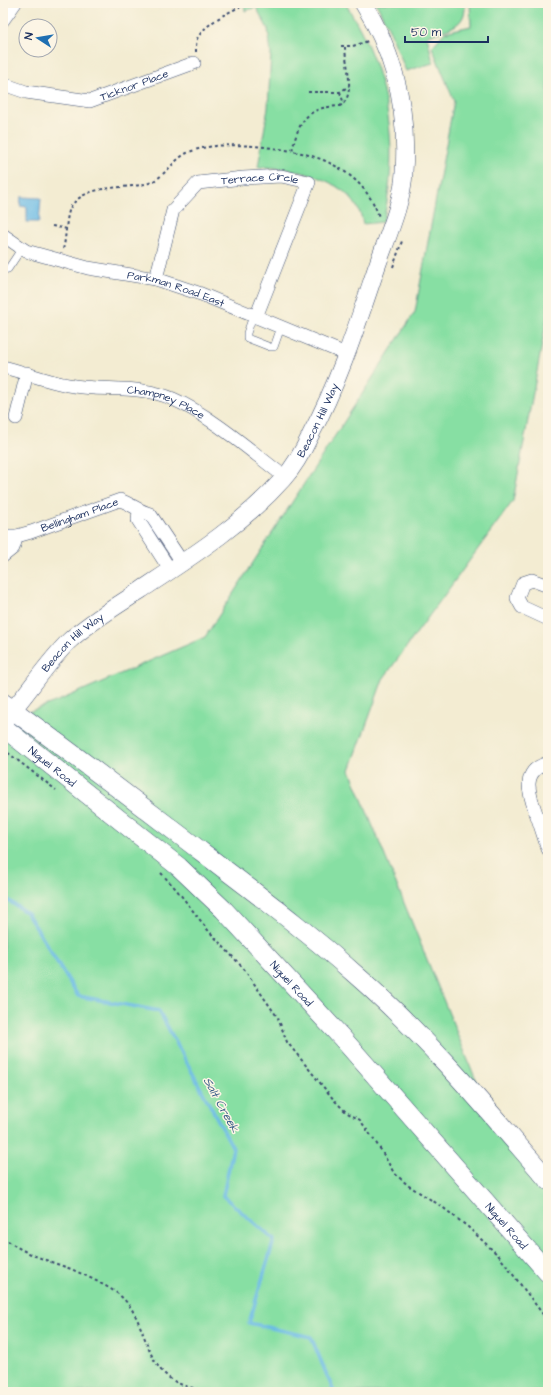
<svg xmlns="http://www.w3.org/2000/svg" width="551" height="1395" viewBox="0 0 551 1395" font-family="'Architects Daughter',sans-serif">
	<style>
		.green { fill: #87dfa3; stroke: #518780 }
		.water { fill: #6bbbe6; stroke: #4375a2 }
		.lines { fill: none; stroke-linecap: round; stroke-linejoin: round }
		.stream { stroke: #6bbbe6; stroke-width: 3.5 }
		.service-casing { stroke: #3b4b6f; stroke-width: 8 }
		.minor-casing { stroke: #3b4b6f; stroke-width: 14 }
		.tertiary-casing { stroke: #3b4b6f; stroke-width: 18 }
		.secondary-casing { stroke: #3b4b6f; stroke-width: 20 }
		.path { stroke: #3b4b6f; stroke-width: 2; stroke-dasharray: 3 3; stroke-linecap: butt }
		.service { stroke: #fff; stroke-width: 7 }
		.minor { stroke: #fff; stroke-width: 13 }
		.tertiary { stroke: #fff; stroke-width: 17 }
		.secondary { stroke: #fff; stroke-width: 19 }
		.labels { text-anchor: middle; dominant-baseline: central; stroke-width: 3; stroke-linejoin: round; paint-order: stroke }
		.street-label { font-size: 11px; fill: #1b2f5e; stroke: #fcf5e5 }
		.water-label { font-size: 12px; font-style: italic; fill: #335987; stroke: #fcf5e5 }
	</style>
	<rect width="100%" height="100%" fill="#fcf5e5"/>
	<filter id="ink" filterUnits="userSpaceOnUse"><feTurbulence type="fractalNoise" baseFrequency=".025" numOctaves="2"/><feDisplacementMap in="SourceGraphic" scale="8" xChannelSelector="R" yChannelSelector="G"/><feConvolveMatrix kernelMatrix="1 2 1 2 8 2 1 2 1" color-interpolation-filters="sRGB"/></filter>
	<filter id="wash" filterUnits="userSpaceOnUse"><feTurbulence type="fractalNoise" baseFrequency=".012" numOctaves="4" result="noise"/><feDisplacementMap in="SourceGraphic" scale="16" xChannelSelector="R" yChannelSelector="G"/><feGaussianBlur stdDeviation="0.9" result="paint"/><feColorMatrix in="noise" values="0 0 0 0 0 0 0 0 0 0 0 0 0 0 0 0 0 1.4 0 .05"/><feComposite in="paint" operator="in"/></filter>
	<g filter="url(#wash)">
		<rect width="100%" height="100%" fill="#f3ecd2"/>
		<path class="green" d="M 244,3 L 346,3 L 347,6 C 388,72 401,146 383,222 L 363,224 C 357,180 295,167 258,167 L 268,108 L 271,54 L 268,29 L 256,7 L 245,11 Z
			M 376,3 L 465,3 C 467,28 446,29 427,36 L 433,63 L 406,71 L 389,29 Z
			M 470,3 L 548,3 L 548,312 L 513,501 L 383,679 L 350,770 L 489,1112 L 548,1189 L 548,1392 L 3,1392 L 3,721 L 58,701 L 205,637 L 415,312 L 454,101 L 432,47 L 445,32 L 471,26 Z"/>
		<path class="water" d="M 21,197 L 41,198 L 39,222 L 27,222 L 27,207 L 20,206 Z"/>
		<g class="lines">
			<path class="stream" d="M 3,897 L 27,913 L 78,996 L 159,1011 L 233,1148 L 223,1196 L 274,1240 L 249,1323 L 311,1337 L 334,1392"/>
		</g>
	</g>
	<g filter="url(#ink)">
		<g class="lines">
			<g class="service-casing">
				<path id="service" d="M 3,270 L 8,269 L 22,248
					M 253,316 L 247,333 L 247,338 L 270,347 L 274,347 L 281,327"/>
			</g>
			<g class="minor-casing">
				<g id="minor">
					<path d="M 3,20 L 15,3"/>
					<path id="s1" d="M 3,84 L 26,92 L 90,101 L 194,63"/>
					<path id="s2" d="M 3,235 L 26,251 L 88,268 L 156,279 L 201,294 L 346,354"/>
					<path id="s3" d="M 156,279 L 173,210 L 198,183 L 243,178 L 281,176 L 309,182 L 256,317"/>
					<path id="s4" d="M 3,367 C 24,372 46,381 68,385 C 103,392 139,384 173,399 C 210,415 252,452 285,477"/>
					<path d="M 16,418 L 27,373"/>
					<path d="M 139,511 L 138,520 L 170,570"/>
					<path id="s5" d="M 3,536 L 17,536 L 31,532 L 120,500 C 131,504 139,511 150,514 L 182,562"/>
					<path d="M 3,556 L 13,548 L 17,536"/>
					<path d="M 548,586 L 532,580 L 523,583 L 517,598 L 522,607 L 548,619"/>
					<path d="M 548,763 C 519,771 530,796 537,816 C 541,827 544,838 548,849"/>
				</g>
			</g>
			<g class="tertiary-casing">
				<g id="tertiary">
					<path id="s6" d="M 4,720 C 27,695 45,665 69,641 C 88,623 118,605 141,590 C 191,557 243,524 283,479 C 295,466 304,449 311,434 C 339,382 357,325 376,269 C 386,240 403,202 404,172 C 408,112 395,54 363,3"/>
				</g>
			</g>
			<g class="secondary-casing">
				<g id="secondary">
					<path d="M 3,703 C 70,751 136,802 202,852 C 254,892 307,931 356,975 C 427,1037 487,1109 548,1180"/>
					<path id="s7" d="M 3,727 L 179,867 L 224,910 L 343,1039 L 548,1273"/>
				</g>
			</g>
			<path class="path" d="M 341,46 L 353,46 L 368,41
				M 345,47 C 345,62 357,96 340,106 C 307,107 299,120 292,151 C 331,158 367,179 379,217
				M 196,52 C 196,48 196,43 197,39 C 206,22 232,10 249,3
				M 308,92 L 340,92 L 349,86
				M 340,92 L 344,104
				M 52,226 L 67,229
				M 63,249 C 67,237 65,214 72,205 C 89,183 125,190 149,183 C 164,178 173,160 187,153 C 215,140 263,146 292,151
				M 393,267 L 402,241
				M 3,749 L 56,790
				M 161,873 L 176,889 L 207,929 L 244,969 L 278,1018 L 287,1042 L 334,1100 L 346,1112 L 360,1120 L 381,1150 L 394,1173 L 409,1186 L 441,1206 L 468,1227 L 499,1256 L 548,1321
				M 3,1237 C 23,1254 47,1260 71,1269 C 85,1275 101,1283 114,1291 C 146,1312 141,1353 166,1375 C 178,1387 198,1389 214,1392"/>
			<use href="#service" class="service"/>
			<use href="#minor" class="minor"/>
			<use href="#tertiary" class="tertiary"/>
			<use href="#secondary" class="secondary"/>
		</g>
	</g>
	<g class="labels">
		<g class="street-label">
			<text stroke="none"><textPath href="#s1" startOffset="136">Ticknor Place</textPath></text>
			<text stroke="none"><textPath href="#s3" startOffset="170">Terrace Circle</textPath></text>
			<text stroke="none"><textPath href="#s2" startOffset="183">Parkman Road East</textPath></text>
			<text stroke="none"><textPath href="#s4" startOffset="168">Champney Place</textPath></text>
			<text stroke="none"><textPath href="#s6" startOffset="440">Beacon Hill Way</textPath></text>
			<text stroke="none"><textPath href="#s5" startOffset="80">Bellingham Place</textPath></text>
			<text stroke="none"><textPath href="#s6" startOffset="104">Beacon Hill Way</textPath></text>
			<text stroke="none"><textPath href="#s7" startOffset="63">Niguel Road</textPath></text>
			<text stroke="none"><textPath href="#s7" startOffset="387">Niguel Road</textPath></text>
			<text stroke="none"><textPath href="#s7" startOffset="711">Niguel Road</textPath></text>
		</g>
		<g class="water-label">
			<text transform="translate(221 1105) rotate(61)">Salt Creek</text>
		</g>
	</g>
	<rect width="551" height="1395" fill="none" stroke="#fcf5e5" stroke-width="16"/>
	<g transform="translate(38 38) rotate(282)"><circle r="19" fill="#fcf5e5" stroke="#a2a6af"/>
	<path d="M0-3L7 15L0 10L-7 15Z" fill="#1f6fb2"/>
	<text y="-6" font-size="11" font-weight="bold" text-anchor="middle" fill="#1b2f5e">N</text>
	</g>
	<path d="M405 36v6h83v-6" fill="none" stroke="#1b2f5e" stroke-width="2"/>
	<text x="411" y="36" font-size="12" fill="#1b2f5e" stroke="#fcf5e5" stroke-width="3" paint-order="stroke">50 m</text>
</svg>
